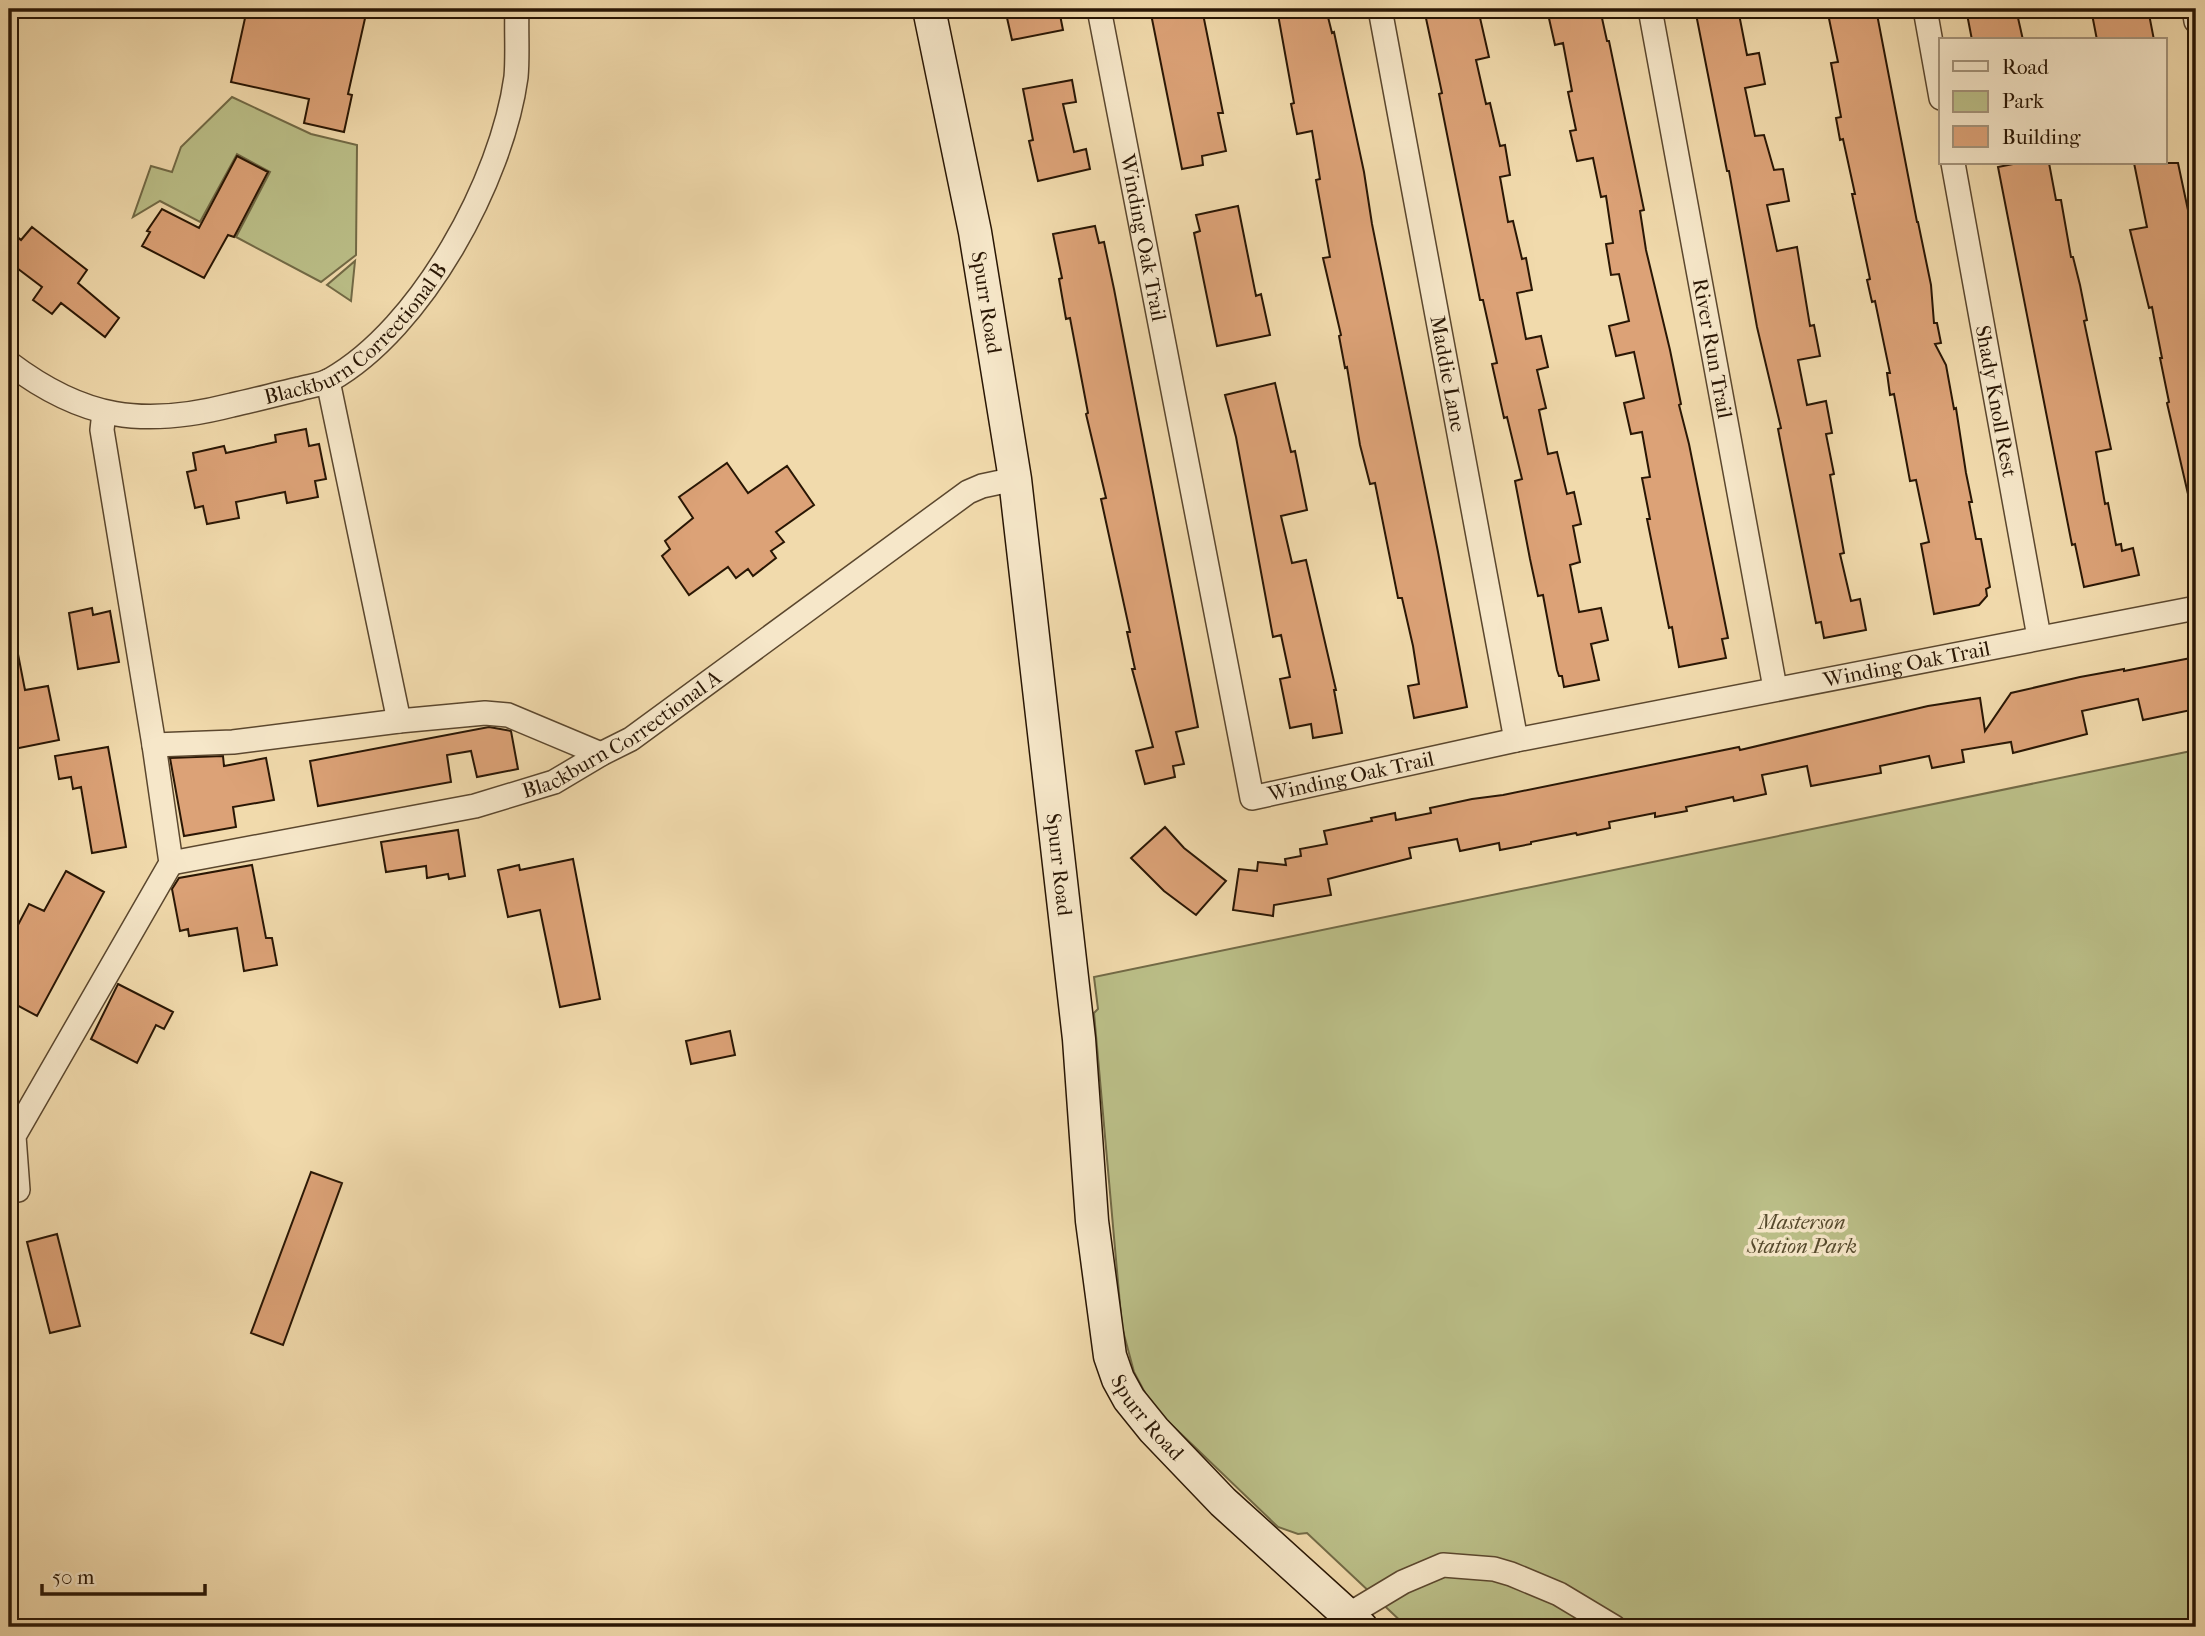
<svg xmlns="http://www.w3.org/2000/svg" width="2205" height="1636" viewBox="0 0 2205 1636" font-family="'IM FELL French Canon',serif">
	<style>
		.green { fill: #bbbf88; stroke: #726a46; stroke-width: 2 }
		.building { fill: #dca277; stroke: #291604; stroke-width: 2 }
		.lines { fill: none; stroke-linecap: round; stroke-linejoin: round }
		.street-casing { stroke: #5b472e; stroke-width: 26 }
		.secondary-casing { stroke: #291604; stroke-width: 35 }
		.street { stroke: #f6e7c9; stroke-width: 23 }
		.secondary { stroke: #f6e7c9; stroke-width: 32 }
		.labels { text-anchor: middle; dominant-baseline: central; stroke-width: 7; stroke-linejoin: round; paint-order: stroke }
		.street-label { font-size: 21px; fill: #291604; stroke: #f6e7c9 }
		.park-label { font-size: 21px; font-style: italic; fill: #55492c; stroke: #f6e7c9 }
	</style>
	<rect width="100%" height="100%" fill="#f1daac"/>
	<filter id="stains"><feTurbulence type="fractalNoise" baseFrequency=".00286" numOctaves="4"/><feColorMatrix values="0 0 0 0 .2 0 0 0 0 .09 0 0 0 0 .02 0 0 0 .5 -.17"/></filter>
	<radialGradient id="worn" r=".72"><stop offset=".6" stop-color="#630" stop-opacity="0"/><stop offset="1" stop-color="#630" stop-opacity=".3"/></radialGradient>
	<path class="green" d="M 232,97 L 311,134 L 357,145 L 356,255 L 321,282 L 236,237 L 270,172 L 237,154 L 200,222 L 160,201 L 133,217 L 151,166 L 172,172 L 181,147 Z
		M 355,261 L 351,301 L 327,285 Z
		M 2196,750 L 2196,1627 L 1407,1627 L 1307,1533 L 1298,1534 L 1278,1527 L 1152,1406 L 1134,1372 L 1122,1327 L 1094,1013 L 1098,1009 L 1094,977 Z"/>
	<path class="building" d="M 247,9 L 357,9 L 356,12 L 366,14 L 348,94 L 352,95 L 344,132 L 304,123 L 309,99 L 231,82 Z
		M 1005,9 L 1042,9 L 1043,13 L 1059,10 L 1063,30 L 1012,40 Z
		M 1150,9 L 1202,9 L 1223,113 L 1218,113 L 1226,151 L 1202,156 L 1203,165 L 1182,169 Z
		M 1277,9 L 1326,9 L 1332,33 L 1334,32 L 1364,172 L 1372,224 L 1438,552 L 1467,707 L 1414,718 L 1408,686 L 1419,684 L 1413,646 L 1402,598 L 1398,598 L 1375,483 L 1370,484 L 1360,445 L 1347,367 L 1345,368 L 1339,336 L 1341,335 L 1323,258 L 1330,257 L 1316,180 L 1320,179 L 1312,131 L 1297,134 L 1291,104 L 1294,103 Z
		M 1424,9 L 1478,9 L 1489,57 L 1476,60 L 1486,104 L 1490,103 L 1500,146 L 1505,145 L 1510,175 L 1500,177 L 1508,222 L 1513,221 L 1522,259 L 1526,258 L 1532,290 L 1517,293 L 1526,339 L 1541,336 L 1548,367 L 1537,370 L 1546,408 L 1539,410 L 1548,454 L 1557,452 L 1567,494 L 1574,492 L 1581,524 L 1573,526 L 1580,562 L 1570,565 L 1579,612 L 1601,608 L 1608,640 L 1591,644 L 1599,680 L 1564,687 L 1562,676 L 1559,676 L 1557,670 L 1543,595 L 1538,596 L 1530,559 L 1515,481 L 1522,479 L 1507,417 L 1504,418 L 1492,364 L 1497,363 L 1483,300 L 1480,300 L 1439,94 L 1442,93 Z
		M 1573,9 L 1600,9 L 1607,41 L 1609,41 L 1644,210 L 1640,211 L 1646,250 L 1670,350 L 1681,404 L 1679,405 L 1689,444 L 1728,638 L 1722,639 L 1726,658 L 1679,667 L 1672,627 L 1669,628 L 1647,519 L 1650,519 L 1642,478 L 1650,477 L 1642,432 L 1631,434 L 1624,403 L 1644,398 L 1634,352 L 1616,356 L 1609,326 L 1629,321 L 1619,274 L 1611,275 L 1606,244 L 1613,243 L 1606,196 L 1601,197 L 1593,158 L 1577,161 L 1570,131 L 1576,130 L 1568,92 L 1572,91 L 1563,43 L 1555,45 L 1548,14 Z
		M 1695,9 L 1738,9 L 1747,55 L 1759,53 L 1765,84 L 1745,88 L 1755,136 L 1764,135 L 1774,170 L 1783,169 L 1789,201 L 1767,205 L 1777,251 L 1797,247 L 1810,326 L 1814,325 L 1820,356 L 1798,360 L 1807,405 L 1826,401 L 1832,433 L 1826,434 L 1834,474 L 1830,475 L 1844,553 L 1840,554 L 1851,601 L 1860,599 L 1866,630 L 1824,638 L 1821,622 L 1816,623 L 1778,429 L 1781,428 L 1757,327 L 1729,171 L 1727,171 Z
		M 1827,9 L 1876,9 L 1917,222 L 1918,222 L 1931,285 L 1934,323 L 1937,323 L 1941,343 L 1935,344 L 1946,365 L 1954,409 L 1956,408 L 1966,473 L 1972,502 L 1969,502 L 1976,539 L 1981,539 L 1990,587 L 1986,589 L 1987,596 L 1979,605 L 1934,614 L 1921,544 L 1929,542 L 1916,480 L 1910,481 L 1894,394 L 1890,395 L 1887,373 L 1890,373 L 1875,301 L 1872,302 L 1867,280 L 1870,279 L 1852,194 L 1855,194 L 1843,139 L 1840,140 L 1836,118 L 1841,117 L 1831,63 L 1838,62 Z
		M 1975,9 L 2016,9 L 2023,40 L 1972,40 L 1967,14 L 1976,13 Z
		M 2091,9 L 2148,9 L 2154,40 L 2097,40 Z
		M 1072,80 L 1076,102 L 1063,104 L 1074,152 L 1086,149 L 1090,169 L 1038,181 L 1029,141 L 1033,140 L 1023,89 Z
		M 237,156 L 268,172 L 234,237 L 228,235 L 204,278 L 142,246 L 150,232 L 147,231 L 162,209 L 199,228 Z
		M 2018,163 L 2049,163 L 2056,200 L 2061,200 L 2071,257 L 2073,257 L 2080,285 L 2087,320 L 2084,321 L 2111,449 L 2096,452 L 2105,504 L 2108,503 L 2116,545 L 2121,544 L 2122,551 L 2133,548 L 2139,575 L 2084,587 L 2075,544 L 2072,545 L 1998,167 Z
		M 2134,163 L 2178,163 L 2192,229 L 2196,259 L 2196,494 L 2188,494 L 2167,403 L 2169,402 L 2160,358 L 2162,358 L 2152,307 L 2149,308 L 2130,230 L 2147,227 Z
		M 1238,206 L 1256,296 L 1261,294 L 1270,335 L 1217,346 L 1194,233 L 1200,231 L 1196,215 Z
		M 1095,226 L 1099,243 L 1104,242 L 1114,289 L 1198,727 L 1176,732 L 1184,764 L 1173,766 L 1175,777 L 1145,784 L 1136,751 L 1153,747 L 1132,669 L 1135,669 L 1127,632 L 1130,632 L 1101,499 L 1106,498 L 1086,414 L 1088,413 L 1070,318 L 1066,319 L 1059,279 L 1062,278 L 1053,234 Z
		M 32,227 L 87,270 L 78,283 L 119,318 L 105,337 L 61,303 L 52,314 L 33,300 L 42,287 L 9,262 L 9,230 L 21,240 Z
		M 1275,383 L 1291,452 L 1295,451 L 1307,510 L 1281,516 L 1292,563 L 1306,560 L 1336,690 L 1334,690 L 1342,733 L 1313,738 L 1311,724 L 1290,728 L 1280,679 L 1290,677 L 1281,635 L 1273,637 L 1236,437 L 1225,395 Z
		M 306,429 L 309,446 L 319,444 L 326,479 L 315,481 L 318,497 L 287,503 L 285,492 L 236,502 L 239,518 L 207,524 L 203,506 L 195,508 L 187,472 L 196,470 L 193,453 L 224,446 L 226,453 L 276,442 L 275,435 Z
		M 727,463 L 748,493 L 787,466 L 814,505 L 776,532 L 784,542 L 771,551 L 776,558 L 753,576 L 748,569 L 736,578 L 728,567 L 689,595 L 662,556 L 670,549 L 665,541 L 693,518 L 679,497 Z
		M 92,608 L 93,615 L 110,611 L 119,662 L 78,669 L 69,613 Z
		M 9,649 L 17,649 L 25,690 L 48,686 L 59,740 L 9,750 Z
		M 2196,657 L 2196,709 L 2143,720 L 2138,699 L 2082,711 L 2087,734 L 2013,753 L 2011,742 L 1962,750 L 1964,762 L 1932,768 L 1929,756 L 1880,766 L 1881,773 L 1811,786 L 1807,766 L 1762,775 L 1766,794 L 1734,801 L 1733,797 L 1686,807 L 1687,811 L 1655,817 L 1655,813 L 1609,822 L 1610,828 L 1577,835 L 1576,833 L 1531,842 L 1531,844 L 1500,850 L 1499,843 L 1460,851 L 1457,839 L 1409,848 L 1411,858 L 1328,879 L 1331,895 L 1274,905 L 1273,916 L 1233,910 L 1239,869 L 1257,871 L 1258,862 L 1286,865 L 1285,859 L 1301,856 L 1300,849 L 1327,844 L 1324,831 L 1372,821 L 1371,818 L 1395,813 L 1396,820 L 1431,813 L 1430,808 L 1472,799 L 1503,795 L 1739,747 L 1740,750 L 1928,706 L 1980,698 L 1985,731 L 2011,693 L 2080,677 L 2124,669 L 2124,671 Z
		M 489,727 L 511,731 L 518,769 L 477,777 L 471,751 L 447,755 L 451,782 L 318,806 L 310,761 Z
		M 108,747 L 126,847 L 92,853 L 81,787 L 73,789 L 71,777 L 59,779 L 55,756 Z
		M 223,756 L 224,766 L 266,758 L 274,800 L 233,807 L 236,827 L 184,836 L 170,758 Z
		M 1165,827 L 1184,848 L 1226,881 L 1196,915 L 1164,891 L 1131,858 Z
		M 458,830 L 465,876 L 449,879 L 448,874 L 427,878 L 426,866 L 386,872 L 381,842 Z
		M 573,859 L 600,999 L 560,1007 L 540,910 L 508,917 L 498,870 L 519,865 L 520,870 Z
		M 252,865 L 266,938 L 272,938 L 277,965 L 244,971 L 237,928 L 189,936 L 188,929 L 180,931 L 172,889 L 179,878 Z
		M 66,871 L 104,892 L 37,1016 L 9,1001 L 9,942 L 29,904 L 44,911 Z
		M 118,984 L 173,1012 L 164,1029 L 156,1025 L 137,1063 L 91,1039 Z
		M 730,1031 L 735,1055 L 691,1064 L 686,1041 Z
		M 311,1172 L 342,1183 L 283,1345 L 251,1333 Z
		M 57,1234 L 80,1326 L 50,1333 L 27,1242 Z"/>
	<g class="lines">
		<g class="street-casing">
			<g id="street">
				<path id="s1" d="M 1099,9 L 1252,798 L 1516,740 L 2196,608"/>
				<path id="s2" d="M 1380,9 L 1516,740"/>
				<path id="s3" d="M 1650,9 L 1775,688"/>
				<path d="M 1925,9 L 1941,98"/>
				<path d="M 2194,9 L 2196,21"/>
				<path id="s4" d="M 1953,163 L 2039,637"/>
				<path id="s5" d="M 9,363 C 83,419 143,428 232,405 C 255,400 277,394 299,389 C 309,386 321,385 330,380 C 422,328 502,180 516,77 C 518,55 516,31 517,9"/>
				<path d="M 328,381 L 399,721"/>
				<path d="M 154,745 L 233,742 L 399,721 L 485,713 L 508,715 L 601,754"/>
				<path id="s6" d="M 171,863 L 475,806 L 554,782 L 601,754 L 631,739 L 968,492 L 982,486 L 1015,479"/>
				<path d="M 18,1190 L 14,1136 L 171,863 L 154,745 L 102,430 L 104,412"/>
				<path d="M 1349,1617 L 1358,1609 L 1403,1582 L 1443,1565 L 1494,1569 L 1511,1574 L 1559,1594 L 1614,1627"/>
			</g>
		</g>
		<g class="secondary-casing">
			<g id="secondary">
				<path id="s7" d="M 929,9 L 975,232 L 1015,479 L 1079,1039 L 1092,1221 L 1110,1356 L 1118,1379 L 1129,1399 L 1154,1430 L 1223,1502 L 1361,1627"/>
			</g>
		</g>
		<use href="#street" class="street"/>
		<use href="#secondary" class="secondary"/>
	</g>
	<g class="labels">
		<g class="street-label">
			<text stroke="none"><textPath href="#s1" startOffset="233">Winding Oak Trail</textPath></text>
			<text stroke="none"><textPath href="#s7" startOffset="299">Spurr Road</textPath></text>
			<text stroke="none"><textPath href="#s5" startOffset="385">Blackburn Correctional B</textPath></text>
			<text stroke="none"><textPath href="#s3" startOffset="345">River Run Trail</textPath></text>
			<text stroke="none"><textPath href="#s2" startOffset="371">Maddie Lane</textPath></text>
			<text stroke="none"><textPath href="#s4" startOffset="242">Shady Knoll Rest</textPath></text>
			<text stroke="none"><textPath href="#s1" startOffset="1472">Winding Oak Trail</textPath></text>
			<text stroke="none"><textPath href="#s6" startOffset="474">Blackburn Correctional A</textPath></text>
			<text stroke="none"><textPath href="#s1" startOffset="905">Winding Oak Trail</textPath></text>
			<text stroke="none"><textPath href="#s7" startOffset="866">Spurr Road</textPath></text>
			<text stroke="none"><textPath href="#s7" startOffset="1433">Spurr Road</textPath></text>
		</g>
		<g class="park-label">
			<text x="1802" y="1222">Masterson<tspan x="1802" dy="24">Station Park</tspan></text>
		</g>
	</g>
	<rect width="2205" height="1636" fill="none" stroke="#f1daac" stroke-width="35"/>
	<rect x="10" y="10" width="2184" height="1615" fill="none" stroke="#291604" stroke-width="3.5"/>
	<rect x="18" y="18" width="2170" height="1601" fill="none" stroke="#291604" stroke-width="2"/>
	<rect x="1939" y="38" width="228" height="126" fill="#f6e7c9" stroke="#a4937a" stroke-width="2"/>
	<rect x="1953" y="61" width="35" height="10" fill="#f6e7c9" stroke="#a4937a" stroke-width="2"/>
	<text x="2002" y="74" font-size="21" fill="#291604">Road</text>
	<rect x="1953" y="91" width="35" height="21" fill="#bbbf88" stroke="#a4937a" stroke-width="2"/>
	<text x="2002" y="108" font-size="21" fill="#291604">Park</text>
	<rect x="1953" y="126" width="35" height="21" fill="#dca277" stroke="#a4937a" stroke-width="2"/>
	<text x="2002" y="144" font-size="21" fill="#291604">Building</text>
	<path d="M42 1584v10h163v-10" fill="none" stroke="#291604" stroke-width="3.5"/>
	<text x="52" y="1584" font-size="21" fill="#291604" stroke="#f6e7c9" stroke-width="5" paint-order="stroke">50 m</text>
	<rect width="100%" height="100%" filter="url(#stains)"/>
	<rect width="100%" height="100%" fill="url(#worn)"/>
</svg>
